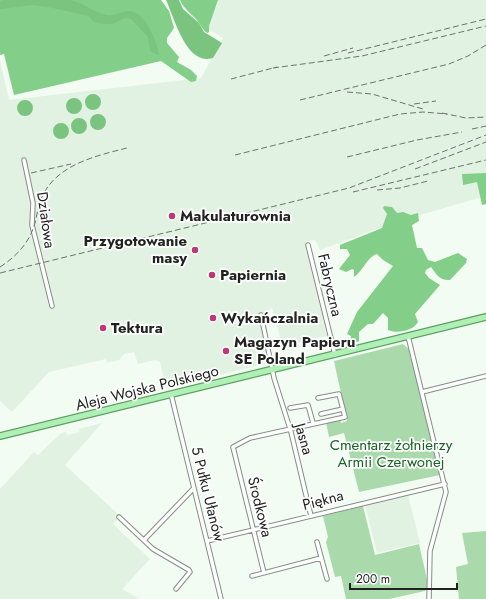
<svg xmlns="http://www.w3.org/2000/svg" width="486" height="599" viewBox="0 0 486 599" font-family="Jost,sans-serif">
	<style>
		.built { fill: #e1f2e2 }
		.green { fill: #aadaac }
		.forest { fill: #83ce88 }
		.water { fill: #7ac47f }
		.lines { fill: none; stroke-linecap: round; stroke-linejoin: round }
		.minor-casing { stroke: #848e85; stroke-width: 5.5 }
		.primary-casing { stroke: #5ba161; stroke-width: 8 }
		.minor { stroke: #fff; stroke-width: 3.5 }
		.primary { stroke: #b0efb5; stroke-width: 5.5 }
		.rail { stroke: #6d726d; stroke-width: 1; stroke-dasharray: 6 3; stroke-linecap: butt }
		.poi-dot { fill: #be3777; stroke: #fff; stroke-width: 1.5 }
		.labels { text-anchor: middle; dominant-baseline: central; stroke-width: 3.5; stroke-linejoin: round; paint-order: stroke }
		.poi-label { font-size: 15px; font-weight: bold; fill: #202320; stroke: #fff; text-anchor: start }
		.street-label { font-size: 15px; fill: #202320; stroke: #fff }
		.park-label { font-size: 15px; fill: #156322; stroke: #fff }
	</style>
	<rect width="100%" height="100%" fill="#f2fcf2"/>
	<path class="built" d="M 218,0 L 486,0 L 486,134 L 380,175 L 486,135 L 486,196 L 396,222 L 320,250 L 316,241 L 313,240 L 306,242 L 327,336 L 295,343 L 295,348 L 284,351 L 272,308 L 260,316 L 270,360 L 267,361 L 268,363 L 166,388 L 160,362 L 155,360 L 138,364 L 134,352 L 124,354 L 119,360 L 107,363 L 106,359 L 49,372 L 12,412 L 0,401 L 0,60 L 9,100 L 201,78 L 223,38 L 205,27 L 212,9 L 216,7 Z
		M 102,423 L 65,465 L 120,516 L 113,524 L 150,559 L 122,589 L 140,599 L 0,599 L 0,489 L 34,452 L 38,455 L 61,433 L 66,432 L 67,435 L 80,432 L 79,429 Z
		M 408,495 L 420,543 L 377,553 L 365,505 Z"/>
	<path class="green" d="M 403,344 L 410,350 L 440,475 L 359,492 L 344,433 L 329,437 L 326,422 L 340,419 L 341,423 L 347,421 L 334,361 Z
		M 363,506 L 375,555 L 419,544 L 428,584 L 425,591 L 389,599 L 346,599 L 341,576 L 335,577 L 326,542 L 328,537 L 323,516 Z
		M 486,531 L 486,599 L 459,599 L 456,567 L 468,564 L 462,533 Z"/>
	<path class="forest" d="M 0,0 L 161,0 L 169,11 L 174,28 L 167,38 L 167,43 L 179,57 L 177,62 L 191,70 L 197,76 L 196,81 L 191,82 L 161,61 L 14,95 L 4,54 L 0,55 Z
		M 180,0 L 218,0 L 209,26 L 209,32 L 207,33 C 203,30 202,27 199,23 C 193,14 184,10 180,0 Z
		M 486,173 L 486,204 L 482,205 L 477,182 L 463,185 L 462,174 Z
		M 384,206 L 392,207 L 397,213 L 403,212 L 411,215 L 418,213 L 419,221 L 412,225 L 417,248 L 422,248 L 428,260 L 435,262 L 458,253 L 467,259 L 466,263 L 450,280 C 440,281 436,274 431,267 L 426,270 L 425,273 L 429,278 L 440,285 L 415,314 L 418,322 C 413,331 397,334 388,330 L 388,318 L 383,313 L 373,324 L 368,324 L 359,332 L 359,341 L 357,342 L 351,340 L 351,336 L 347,334 L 357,312 L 393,266 L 383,260 L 377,254 C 367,257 363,271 354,277 L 354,270 L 352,269 L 346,272 L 339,269 L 350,255 L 347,249 L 340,249 L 340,245 L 382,228 L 387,214 L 383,208 Z"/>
	<path class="water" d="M 3,0 C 22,0 53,0 70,0 C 83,2 94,13 107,15 C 118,17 125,7 136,13 C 147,18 157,42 159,54 L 158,55 L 150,51 L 148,37 L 131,19 L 125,18 L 112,24 L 102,24 L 94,22 L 88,16 L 53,8 L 33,5 L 0,9 L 0,1 Z
		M 166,0 L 179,0 L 183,9 L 199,23 L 204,32 L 222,43 L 213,58 C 186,67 174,16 166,0 Z
		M85 102a8 8 0 1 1 16 0a8 8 0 1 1-16 0Z
		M66 106a8 8 0 1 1 16 0a8 8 0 1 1-16 0Z
		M17 108a8 8 0 1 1 16 0a8 8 0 1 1-16 0Z
		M90 122a8 8 0 1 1 16 0a8 8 0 1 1-16 0Z
		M71 126a8 8 0 1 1 16 0a8 8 0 1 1-16 0Z
		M53 131a8 8 0 1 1 16 0a8 8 0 1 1-16 0Z"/>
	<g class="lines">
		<g class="minor-casing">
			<path id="minor" d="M 24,160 L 33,203 L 32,225 L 52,306
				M 308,245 L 335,355
				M 261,315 L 274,378 L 291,432 L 311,516
				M 408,336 L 446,492 L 430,551 L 429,599
				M 422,392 L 486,376
				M 171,394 L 221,599
				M 290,408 L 308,405 L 313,423
				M 321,414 L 343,409
				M 119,517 L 153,549 L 189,570 L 190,572 L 176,589
				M 144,540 L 194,488
				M 207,541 L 445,484
				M 317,542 L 327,579
				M 264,573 L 233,447 L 250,438 L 345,417 L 339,394 L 318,398
				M 252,576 L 321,558"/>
		</g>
		<g class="primary-casing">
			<path id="primary" d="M 0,436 L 486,317"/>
		</g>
		<use href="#minor" class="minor"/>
		<use href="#primary" class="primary"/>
		<path class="rail" d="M 348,53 L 486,19
			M 324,56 L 353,48
			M 273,68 L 362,56 L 486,26
			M 231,79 L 277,67
			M 347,92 L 372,94 L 423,109
			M 300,100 L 449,64 L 468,56 L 486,45
			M 414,104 L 436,101
			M 442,113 L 466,118 L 486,117
			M 472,129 L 486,126
			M 235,155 L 400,114 L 423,112 L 447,114
			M 347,157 L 417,140 L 462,132
			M 415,169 L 486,142
			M 31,173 L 71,164
			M 377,190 L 400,188 L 428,181
			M 353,192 L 486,160
			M 0,267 C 16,257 30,242 35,223 C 37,215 38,207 41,199 C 55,165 95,156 127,148
			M 0,273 L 349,188 L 486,135"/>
	</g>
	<g class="poi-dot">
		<circle cx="172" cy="216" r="4"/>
		<circle cx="195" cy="250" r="4"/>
		<circle cx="212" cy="275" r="4"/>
		<circle cx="213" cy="318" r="4"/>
		<circle cx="103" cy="328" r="4"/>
		<circle cx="226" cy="351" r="4"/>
	</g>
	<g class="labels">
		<g class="poi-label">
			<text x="180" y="216">Makulaturownia</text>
			<text x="187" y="241" text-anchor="end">Przygotowanie<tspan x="187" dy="17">masy</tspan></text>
			<text x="220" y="275">Papiernia</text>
			<text x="221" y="318">Wykańczalnia</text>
			<text x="111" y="328">Tektura</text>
			<text x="234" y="342">Magazyn Papieru<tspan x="234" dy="17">SE Poland</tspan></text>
		</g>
		<g class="street-label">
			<text transform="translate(46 220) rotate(82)">Działowa</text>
			<text transform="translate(330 285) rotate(77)">Fabryczna</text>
			<text transform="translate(147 388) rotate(-14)">Aleja Wojska Polskiego</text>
			<text transform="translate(304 439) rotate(74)">Jasna</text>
			<text transform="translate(208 494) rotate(76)">5 Pułku Ułanów</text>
			<text transform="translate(323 500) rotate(-14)">Piękna</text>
			<text transform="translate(260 507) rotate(76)">Środkowa</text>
		</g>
		<g class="park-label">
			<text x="391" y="445">Cmentarz żołnierzy<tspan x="391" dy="17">Armii Czerwonej</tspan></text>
		</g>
	</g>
	<path d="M350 583v6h107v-6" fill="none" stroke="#202320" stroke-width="2"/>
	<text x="356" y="583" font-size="12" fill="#202320" stroke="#ffffff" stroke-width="3" paint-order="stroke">200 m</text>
</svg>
